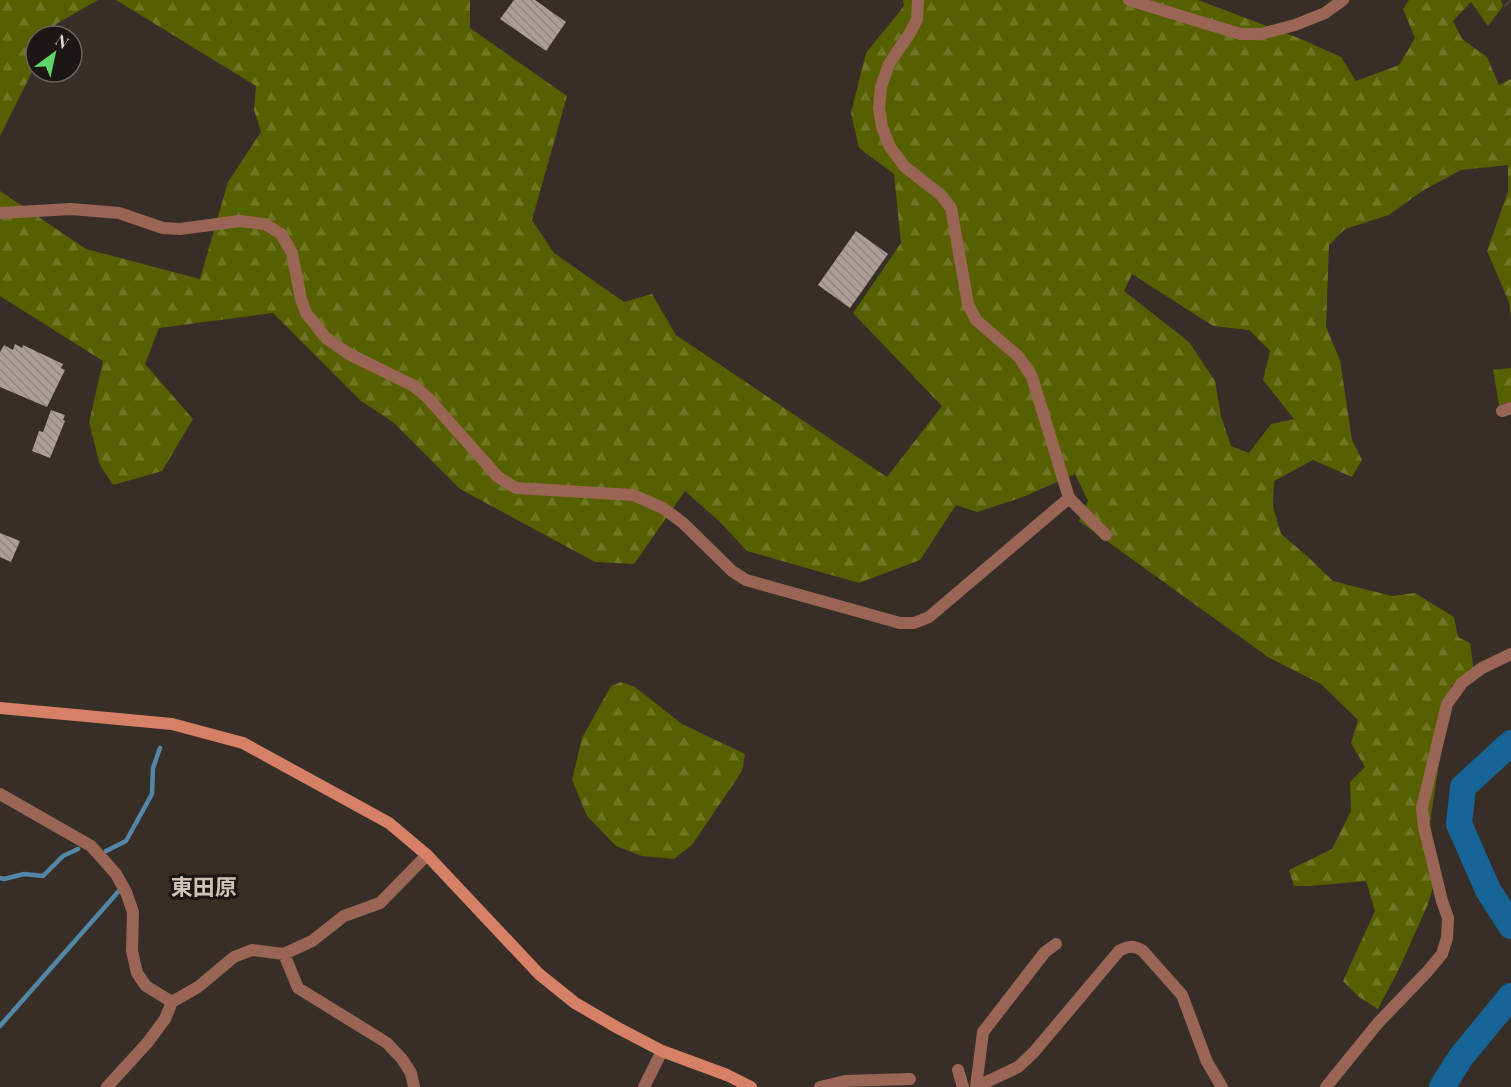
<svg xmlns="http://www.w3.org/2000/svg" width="1511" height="1087" viewBox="0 0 1511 1087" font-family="'Playfair Display','Noto Sans JP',serif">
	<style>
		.forest { fill: url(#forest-firs); fill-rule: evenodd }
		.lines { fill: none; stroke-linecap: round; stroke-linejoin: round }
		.stream { stroke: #5287a8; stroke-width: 4.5 }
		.river { stroke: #176596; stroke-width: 26 }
		.building { fill: url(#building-back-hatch) }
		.highway-tunnel { stroke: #504742; stroke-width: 18; stroke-dasharray: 18 9; stroke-linecap: butt }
		.street { stroke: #9a6554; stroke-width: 12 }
		.secondary { stroke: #d68065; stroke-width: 12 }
		.labels { text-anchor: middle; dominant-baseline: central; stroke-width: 6; stroke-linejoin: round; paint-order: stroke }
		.neighbourhood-label { font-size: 22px; font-weight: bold; fill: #cec2ba; stroke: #1c1714 }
	</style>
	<defs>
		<pattern id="forest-firs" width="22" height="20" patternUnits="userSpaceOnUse" patternTransform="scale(1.5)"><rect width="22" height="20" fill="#566000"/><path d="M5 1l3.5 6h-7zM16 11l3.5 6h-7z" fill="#6e7624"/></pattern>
		<pattern id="building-back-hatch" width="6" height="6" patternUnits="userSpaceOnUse" patternTransform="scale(1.5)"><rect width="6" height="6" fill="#ab9f98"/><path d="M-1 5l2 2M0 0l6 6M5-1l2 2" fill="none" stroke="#918782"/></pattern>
	</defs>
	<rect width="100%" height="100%" fill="#372e28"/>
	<path class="forest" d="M 0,0 L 98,0 L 56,24 L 50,36 L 36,36 L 36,64 L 0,136 Z
		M 116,0 L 470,0 L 470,28 L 567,96 L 532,220 L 554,253 L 624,302 L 652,294 L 676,335 L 887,477 L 942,406 L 853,313 L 901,243 L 894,174 L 859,148 L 851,113 L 866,53 L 904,6 L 903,0 L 1198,0 L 1301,39 L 1341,57 L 1356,81 L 1399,65 L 1415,38 L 1403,9 L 1409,0 L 1501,0 L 1503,6 L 1488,26 L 1471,2 L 1453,21 L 1462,39 L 1487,57 L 1499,85 L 1511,79 L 1511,318 L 1509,302 L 1487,251 L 1508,191 L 1508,165 L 1461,170 L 1422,191 L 1389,215 L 1345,229 L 1329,245 L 1326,327 L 1340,360 L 1352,440 L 1362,460 L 1352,477 L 1313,460 L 1274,481 L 1273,506 L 1281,534 L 1307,556 L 1333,581 L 1392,596 L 1415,593 L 1454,617 L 1458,637 L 1470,643 L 1474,673 L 1451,686 L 1430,822 L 1438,871 L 1428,904 L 1398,971 L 1378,1009 L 1359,997 L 1343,981 L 1375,911 L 1366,881 L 1310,886 L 1294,886 L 1289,870 L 1332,849 L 1351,811 L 1350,782 L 1365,767 L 1351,743 L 1358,720 L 1321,684 L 1268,657 L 1079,521 L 1088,501 L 1075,474 L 1023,497 L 977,512 L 956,505 L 920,560 L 859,583 L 747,551 L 719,521 L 685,491 L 634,564 L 595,562 L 460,489 L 393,422 L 361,401 L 273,313 L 159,328 L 145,364 L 193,419 L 162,471 L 113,485 L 100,465 L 89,423 L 103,361 L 0,296 L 0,191 L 86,249 L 200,279 L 228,182 L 261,132 L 254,110 L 256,86 ZM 1132,274 L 1213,326 L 1249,330 L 1270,351 L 1263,380 L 1294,419 L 1271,424 L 1249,453 L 1231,446 L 1221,416 L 1215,381 L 1189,342 L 1124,291 Z
		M 1511,368 L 1511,402 L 1499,405 L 1493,370 Z
		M 621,682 L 635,687 L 682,724 L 745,754 L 742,771 L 692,845 L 674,859 L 642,856 L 616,846 L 587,816 L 572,780 L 582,738 L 611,686 Z"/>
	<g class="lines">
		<path class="stream" d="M 106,851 L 126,841 L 152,794 L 153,768 L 160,748
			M 0,878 L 4,879 L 24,874 L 43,876 L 63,856 L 78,849
			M 0,1026 L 118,892"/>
		<path class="river" d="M 1511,743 L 1463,787 L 1459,824 L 1488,890 L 1511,926
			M 1442,1087 L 1461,1057 L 1511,996"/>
	</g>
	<path class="building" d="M 514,0 L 535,0 L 566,22 L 546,51 L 500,19 Z
		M 856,231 L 888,254 L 850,308 L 818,285 Z
		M 15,344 L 22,348 L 23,345 L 63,364 L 61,368 L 65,370 L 47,407 L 0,387 L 0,352 L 4,345 L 13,350 Z
		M 51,410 L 65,415 L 63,420 L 65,421 L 50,458 L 32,451 L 39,431 L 43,432 Z
		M 0,533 L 20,541 L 11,562 L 0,557 Z"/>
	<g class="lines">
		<path class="highway-tunnel" d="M 1510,0 L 1511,1"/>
		<path class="street" d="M 918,0 L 917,19 L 910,33 L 889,64 L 881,87 L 879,108 L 882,127 L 890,147 L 905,167 L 941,195 L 951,208 L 968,304 L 976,320 L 1019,357 L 1032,377 L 1069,498 L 1106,535
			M 1129,0 L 1240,34 L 1261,34 L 1295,25 L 1325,13 L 1343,0
			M 0,213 L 71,209 L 119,213 L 163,228 L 180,229 L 240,221 L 265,224 L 281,234 L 292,253 L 301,299 L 306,313 L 326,338 L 349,354 L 414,386 L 428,398 L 498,477 L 516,488 L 633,495 L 663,508 L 683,523 L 732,571 L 746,580 L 900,623 L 914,623 L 929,617 L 1069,498
			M 1502,411 L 1511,408
			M 0,794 L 91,846 L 116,874 L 126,892 L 133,912 L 132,951 L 137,973 L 146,986 L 172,1002
			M 284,954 L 298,988 L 387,1043 L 402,1059 L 411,1073 L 414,1087
			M 958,1070 L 963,1087
			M 107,1087 L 148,1042 L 165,1019 L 172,1002 L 198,987 L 234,957 L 252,950 L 284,954 L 312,941 L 344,916 L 380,903 L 427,855
			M 644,1087 L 662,1051
			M 820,1087 L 845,1081 L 910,1079
			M 976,1087 L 1018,1067 L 1034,1052 L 1119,951 C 1128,946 1133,945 1143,951 L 1182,995 L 1207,1062 L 1222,1087
			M 976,1087 L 983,1032 L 1045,952 L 1056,944
			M 1326,1087 L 1378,1023 L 1427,972 L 1442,954 L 1447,938 L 1448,918 L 1442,901 L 1424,827 L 1422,808 L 1447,704 L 1462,683 L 1482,668 L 1511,654"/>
		<path class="secondary" d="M 0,708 L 172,724 L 243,743 L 389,823 L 427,855 L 539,974 L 575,1003 L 618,1028 L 662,1051 L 727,1075 L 751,1087"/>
	</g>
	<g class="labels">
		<g class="neighbourhood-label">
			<text x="204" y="886">東田原</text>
		</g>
	</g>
	<g transform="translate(54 54) rotate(33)"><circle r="28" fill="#1c1714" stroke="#696460" stroke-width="1.5"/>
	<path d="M0-4.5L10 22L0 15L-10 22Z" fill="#60d56a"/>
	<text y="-9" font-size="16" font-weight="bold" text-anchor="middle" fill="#ddd7d3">N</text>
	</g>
</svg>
